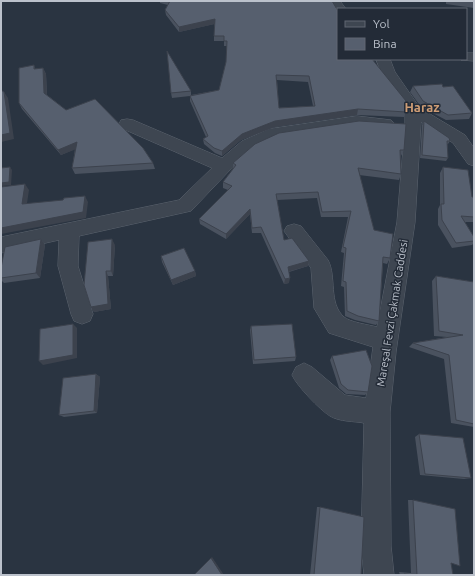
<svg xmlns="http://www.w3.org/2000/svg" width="475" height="576" viewBox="0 0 475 576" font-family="Ubuntu,sans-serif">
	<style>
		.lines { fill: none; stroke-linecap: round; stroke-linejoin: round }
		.street-casing { stroke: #5c646f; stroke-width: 1 }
		.street { fill: #3e4651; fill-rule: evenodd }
		.wall { fill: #4a525f; fill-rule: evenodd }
		.shaded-wall { fill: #3c424d }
		.building { fill: #565f6e; stroke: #3c424d; fill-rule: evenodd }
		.labels { text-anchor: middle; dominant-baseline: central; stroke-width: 3; stroke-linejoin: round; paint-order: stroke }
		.street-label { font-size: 11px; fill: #bbc1cb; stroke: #232b37 }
		.far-district-label { font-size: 13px; font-weight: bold; fill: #cd9c75; stroke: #232b37 }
	</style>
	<rect width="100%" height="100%" fill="#2a3441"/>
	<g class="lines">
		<g class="street-casing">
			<path id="street" d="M 328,1 L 340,1 L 346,9 L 338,9 L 338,12 L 336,12 Z
				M 466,53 L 474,53 L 474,61 L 461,60 L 466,59 Z
				M 376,59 L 390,59 L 395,72 L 420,108 L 465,135 L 474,148 L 474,166 L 468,164 L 453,143 L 421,122 L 415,222 L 396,352 L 390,412 L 391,546 L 394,575 L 364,575 L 361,546 L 364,423 C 354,421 340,422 330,416 C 320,410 297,386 292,375 L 296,367 L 304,363 L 312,367 L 345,395 L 366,398 L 373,347 L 329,333 L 314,308 L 311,268 L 284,231 L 287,226 L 294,224 L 301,226 L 328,260 C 337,277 328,303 344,317 C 349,322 370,325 377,327 L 397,222 L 405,125 L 405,106 L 381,72 Z
				M 357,116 L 391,120 L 394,123 L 391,126 L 386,128 L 357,126 L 278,138 L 254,149 L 230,170 L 191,211 L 79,236 L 78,266 L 93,314 L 90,321 L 82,324 L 74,321 L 71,314 L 58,266 L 59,240 L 1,253 L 1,237 L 179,200 L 212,168 L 121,128 L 119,124 L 121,120 L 127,119 L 133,120 L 222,158 L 242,141 L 269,129 Z"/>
		</g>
		<use href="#street" class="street"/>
	</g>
	<path class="wall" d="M 160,1 L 332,1 L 338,59 L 406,112 L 404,117 L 357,115 L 275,127 L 241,140 L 222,156 L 215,153 L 204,144 L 203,139 L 206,137 L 190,101 L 190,96 L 172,98 L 171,93 L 191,91 L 191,95 L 219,90 L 226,62 L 227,46 L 224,46 L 224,41 L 214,41 L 214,24 L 179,32 L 166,15 L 165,10 L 168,5 L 160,3 ZM 277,80 L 308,82 L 313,106 L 279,108 Z
		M 446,1 L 474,1 L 474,8 L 446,4 Z
		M 34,65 L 35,69 L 43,68 L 46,74 L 47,95 L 66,110 L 153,163 L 155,169 L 75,174 L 72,168 L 75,149 L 61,155 L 22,109 L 19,103 Z
		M 413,86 L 472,113 L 469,119 L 446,120 L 421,107 L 410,92 Z
		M 424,121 L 450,141 L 448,144 L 447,144 L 448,158 L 446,161 L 420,158 L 422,125 Z
		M 255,144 L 404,150 L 401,156 L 401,174 L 399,180 L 359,175 L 374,230 L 390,258 L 387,264 L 383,263 L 379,321 L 376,325 L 355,320 L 345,316 L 344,287 L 341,286 L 344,253 L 341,252 L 348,217 L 321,217 L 317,198 L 277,200 L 284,240 L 309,261 L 308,266 L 289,272 L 289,283 L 284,284 L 261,233 L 252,233 L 250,214 L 226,239 L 200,224 L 199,219 L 228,190 L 223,188 L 223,182 L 233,169 L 233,163 Z
		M 443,167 L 472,197 L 474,197 L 474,222 L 465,222 L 474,237 L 474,243 L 472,245 L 452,248 L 438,225 L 438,209 L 440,205 L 440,173 Z
		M 41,239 L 45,245 L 40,278 L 4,283 L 1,280 L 1,268 Z
		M 115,245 L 113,276 L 108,276 L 111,309 L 94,312 L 91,307 Z
		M 161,256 L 195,271 L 196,276 L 173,285 L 162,262 Z
		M 436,276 L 474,282 L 474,427 L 451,423 L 444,359 L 409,347 L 413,343 L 447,337 L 434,336 L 432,281 Z
		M 251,326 L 296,357 L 295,361 L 253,364 L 250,330 Z
		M 332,356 L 368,392 L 365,395 L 346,394 L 339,388 L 330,360 Z
		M 96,374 L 100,377 L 97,413 L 64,417 L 59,415 Z
		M 419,434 L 471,478 L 464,479 L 420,475 L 415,437 Z
		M 408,500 L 413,500 L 451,564 L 453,575 L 400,575 L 399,572 L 411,573 Z
		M 317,507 L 320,507 L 361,575 L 310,575 Z"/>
	<path class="shaded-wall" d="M 215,19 L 215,24 L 179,32 L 179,27 Z
		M 43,68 L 46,74 L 47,99 L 44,93 Z
		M 4,92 L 8,98 L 14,139 L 1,142 Z
		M 358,109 L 357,115 L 275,127 L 241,140 L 222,156 L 222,151 L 242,134 L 275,121 Z
		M 77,142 L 79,148 L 61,155 L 58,150 Z
		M 10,167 L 12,170 L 11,185 L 1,186 L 1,183 Z
		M 25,184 L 29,190 L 26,210 L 22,204 Z
		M 85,196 L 88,202 L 86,218 L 1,234 L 1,228 Z
		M 250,209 L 250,214 L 226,239 L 226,234 Z
		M 41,239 L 45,245 L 40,278 L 36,273 Z
		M 112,239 L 115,245 L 113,276 L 111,271 Z
		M 309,261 L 308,266 L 287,272 L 288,267 Z
		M 106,271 L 108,276 L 111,309 L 94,312 L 91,307 Z
		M 195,271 L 196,276 L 173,285 L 171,280 Z
		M 290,278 L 289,283 L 284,284 L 285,279 Z
		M 73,324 L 77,328 L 77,358 L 43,365 L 39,361 Z
		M 96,374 L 100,377 L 97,413 L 94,411 Z
		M 212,557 L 224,575 L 222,575 L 211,558 Z"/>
	<path class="building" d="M 170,1 L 332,1 L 338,11 L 338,59 L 372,59 L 406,101 L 406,112 L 358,109 L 275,121 L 242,134 L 222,151 L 214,148 L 203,139 L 208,136 L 190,96 L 219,90 L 226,62 L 227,41 L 224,41 L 224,36 L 214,36 L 215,19 L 179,27 L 165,10 ZM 276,75 L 309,76 L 315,106 L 279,108 Z
		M 167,51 L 191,91 L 171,93 Z
		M 34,65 L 34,69 L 43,68 L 44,93 L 66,110 L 95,99 L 143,148 L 153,163 L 72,168 L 77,142 L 58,150 L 19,103 L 19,68 Z
		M 442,84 L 443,87 L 453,86 L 472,113 L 448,115 L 423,101 L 413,86 Z
		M 1,90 L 4,92 L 10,133 L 1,135 Z
		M 359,121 L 406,124 L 404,150 L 400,150 L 401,174 L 358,168 L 374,230 L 393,234 L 390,258 L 383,257 L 379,321 L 358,316 L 347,311 L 346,282 L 343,281 L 346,248 L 343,247 L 351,211 L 322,212 L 318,192 L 276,194 L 284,240 L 292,238 L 309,261 L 288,267 L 290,278 L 285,279 L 261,227 L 252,228 L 250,209 L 226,234 L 199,219 L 232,186 L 223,182 L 236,165 L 233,163 L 255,144 L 279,133 Z
		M 424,121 L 449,138 L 450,141 L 447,141 L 448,158 L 422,155 Z
		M 10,167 L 9,182 L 1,183 L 1,168 Z
		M 443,167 L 468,170 L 472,197 L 474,197 L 474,217 L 461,216 L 474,237 L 474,241 L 456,243 L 442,220 L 441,204 L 444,204 Z
		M 25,184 L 22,204 L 63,200 L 64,198 L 85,196 L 83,212 L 1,228 L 1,217 L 2,216 L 1,216 L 1,187 Z
		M 41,239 L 36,273 L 1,278 L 1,268 L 5,247 Z
		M 112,239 L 111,271 L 106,271 L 108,304 L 91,307 L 84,285 L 88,242 Z
		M 184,248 L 195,271 L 171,280 L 161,256 Z
		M 436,276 L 474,282 L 474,424 L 456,420 L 449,355 L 413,343 L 463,335 L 439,331 Z
		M 73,324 L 73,355 L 39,361 L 40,329 Z
		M 292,324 L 296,357 L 254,360 L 251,326 Z
		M 366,350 L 372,366 L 368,392 L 348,390 L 341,384 L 332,356 Z
		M 96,374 L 94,411 L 59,415 L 63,378 Z
		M 419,434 L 463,438 L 471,478 L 425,474 Z
		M 413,500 L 455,509 L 460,566 L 451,563 L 453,575 L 417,575 Z
		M 320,507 L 364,517 L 361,575 L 314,575 Z
		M 211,558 L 222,575 L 194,575 Z
		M 404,574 L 415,575 L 404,575 Z"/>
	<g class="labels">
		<g class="street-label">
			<text transform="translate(392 313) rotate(-81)">Mareşal Fevzi Çakmak Caddesi</text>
		</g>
		<g class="far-district-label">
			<text x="422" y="107">Haraz</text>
		</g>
	</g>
	<rect width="475" height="576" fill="none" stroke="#bbc1cb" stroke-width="4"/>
	<rect x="337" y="8" width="130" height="52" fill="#232b37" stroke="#606772"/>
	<rect x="345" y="21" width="20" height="6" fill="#3e4651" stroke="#606772"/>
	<text x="373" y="28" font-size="12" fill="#bbc1cb">Yol</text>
	<rect x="345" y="38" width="20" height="12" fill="#565f6e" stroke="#606772"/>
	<text x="373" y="48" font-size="12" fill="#bbc1cb">Bina</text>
</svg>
